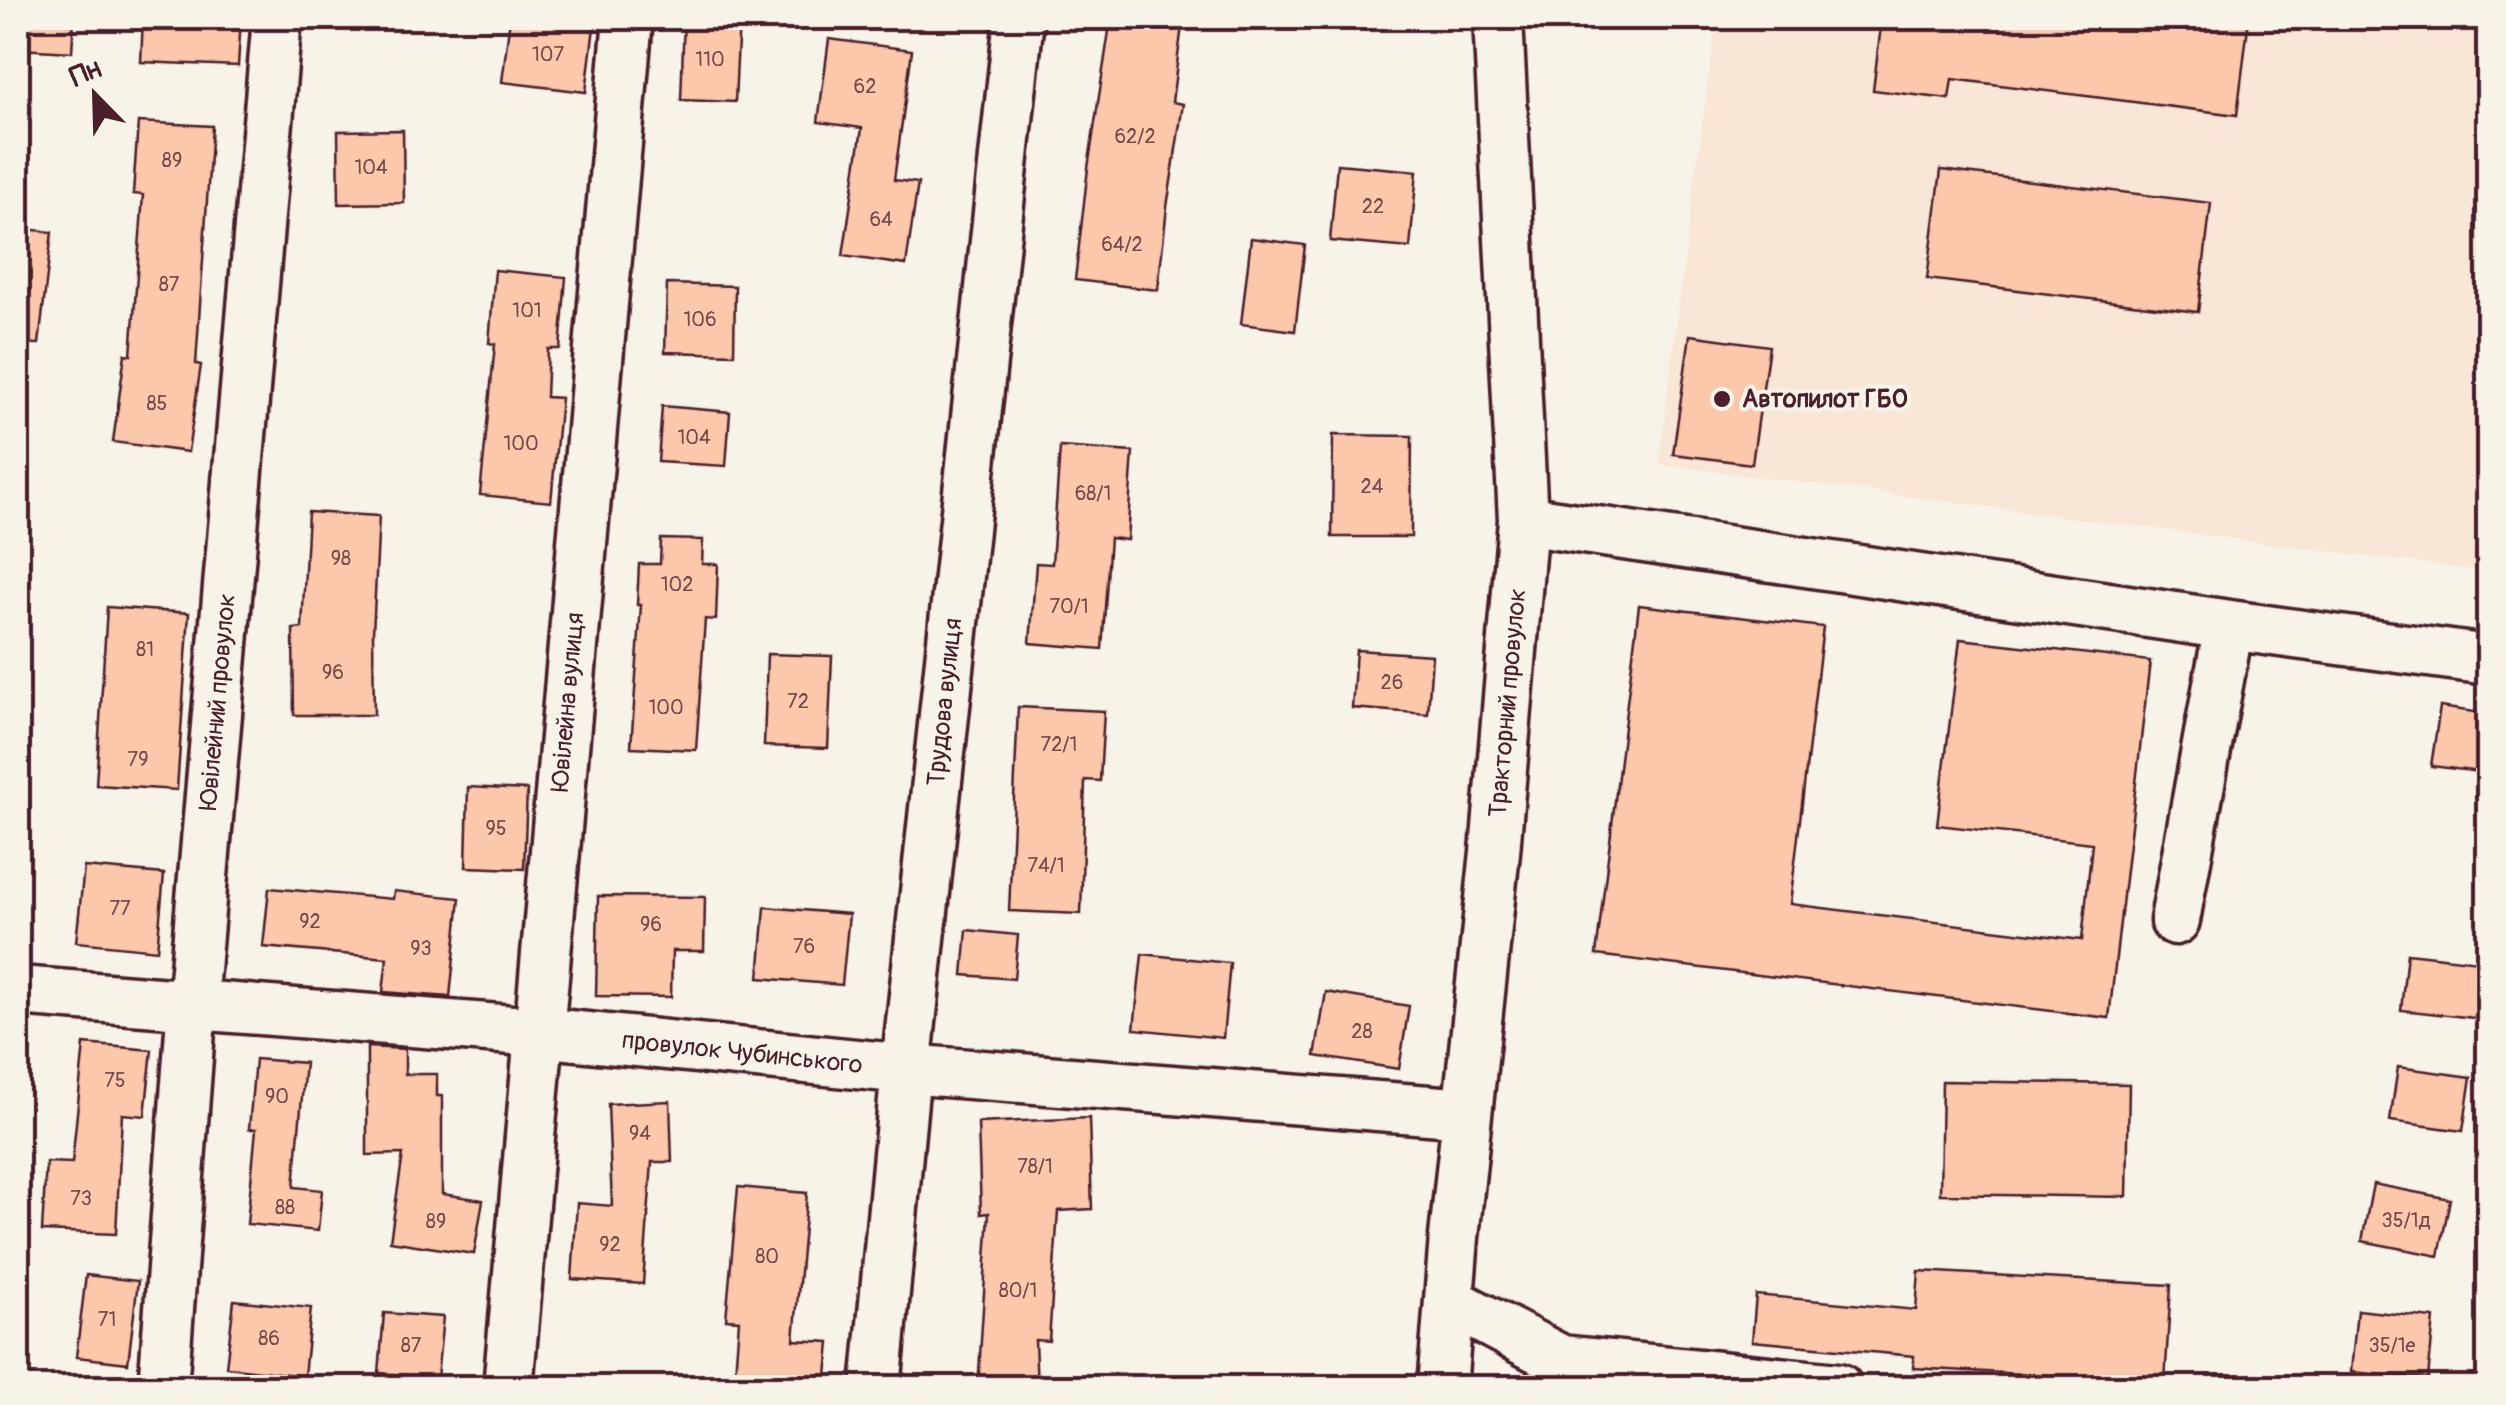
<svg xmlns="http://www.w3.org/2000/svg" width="2506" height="1405" viewBox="0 0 2506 1405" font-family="Pangolin,sans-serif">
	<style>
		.built { fill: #f8e6d6 }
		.building { fill: #fbc8ac; stroke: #4a1f2b; stroke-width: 2.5 }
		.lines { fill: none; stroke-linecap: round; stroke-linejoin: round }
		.minor-casing { stroke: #4a1f2b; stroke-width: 55 }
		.minor { stroke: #f7f3e8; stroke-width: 48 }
		.poi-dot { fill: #4a1f2b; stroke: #f7f3e8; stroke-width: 4 }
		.labels { text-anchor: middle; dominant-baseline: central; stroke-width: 8; stroke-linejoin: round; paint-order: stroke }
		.number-label { font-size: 20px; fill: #76494b }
		.poi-label { font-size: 25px; font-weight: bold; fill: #4a1f2b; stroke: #f7f3e8; text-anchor: start }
		.street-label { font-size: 25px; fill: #4a1f2b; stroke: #f7f3e8 }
	</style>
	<rect width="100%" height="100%" fill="#f7f3e8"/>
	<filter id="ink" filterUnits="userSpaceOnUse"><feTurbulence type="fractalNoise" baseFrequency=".01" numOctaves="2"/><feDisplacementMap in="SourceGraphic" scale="20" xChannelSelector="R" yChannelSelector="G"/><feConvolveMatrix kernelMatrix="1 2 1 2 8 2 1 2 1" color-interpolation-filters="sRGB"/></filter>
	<g filter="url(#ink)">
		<path class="built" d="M 1717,18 L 2488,18 L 2488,572 L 1659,464 L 1692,199 Z"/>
		<path class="building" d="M 18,18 L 74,18 L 72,52 L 18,49 Z
			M 143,18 L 241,18 L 238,66 L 141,62 Z
			M 510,18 L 594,27 L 586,92 L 502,82 Z
			M 684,18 L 739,18 L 735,102 L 681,100 Z
			M 1111,18 L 1183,18 L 1172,102 L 1183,104 L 1167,207 L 1158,290 L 1075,280 L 1088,168 Z
			M 1882,18 L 2249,18 L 2237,115 L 1952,79 L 1949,99 L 1873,90 Z
			M 829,39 L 912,50 L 894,180 L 918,183 L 906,265 L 843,256 L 862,128 L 818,122 Z
			M 138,122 L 212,126 L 196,364 L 201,365 L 188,452 L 113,442 L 125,354 L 131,355 L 143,195 L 133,194 Z
			M 403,130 L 404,203 L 339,204 L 338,131 Z
			M 1337,164 L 1417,171 L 1410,248 L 1330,241 Z
			M 1941,170 L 2211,203 L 2198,312 L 1927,279 Z
			M 18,228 L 52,232 L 39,344 L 18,343 Z
			M 1251,238 L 1305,245 L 1295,331 L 1241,324 Z
			M 495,270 L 566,277 L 560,349 L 548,349 L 546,397 L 561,398 L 551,502 L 480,495 L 495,344 L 489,343 Z
			M 667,284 L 735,286 L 734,354 L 665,352 Z
			M 1690,335 L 1769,346 L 1752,464 L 1673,454 Z
			M 662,406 L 730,412 L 726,466 L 658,462 Z
			M 1333,435 L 1412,436 L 1411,537 L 1332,537 Z
			M 1060,447 L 1133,452 L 1127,540 L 1110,538 L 1102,649 L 1030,643 L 1036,563 L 1052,564 Z
			M 308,512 L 379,516 L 373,634 L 374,715 L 294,715 L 293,629 L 302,628 Z
			M 661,539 L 703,540 L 702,564 L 718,564 L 716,620 L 705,619 L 696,750 L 631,747 L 641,605 L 637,605 L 639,564 L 660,564 Z
			M 1639,605 L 1823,627 L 1790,904 L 2082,940 L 2092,843 L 1937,825 L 1960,639 L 2150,661 L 2109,1018 L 1596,955 Z
			M 107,607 L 189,613 L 177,790 L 96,785 Z
			M 1356,650 L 1432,655 L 1428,714 L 1352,708 Z
			M 767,654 L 832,656 L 828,748 L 764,746 Z
			M 1018,707 L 1104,711 L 1100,781 L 1085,780 L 1081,914 L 1009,911 Z
			M 2440,707 L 2488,714 L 2488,773 L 2431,766 Z
			M 468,787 L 527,790 L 524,869 L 466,867 Z
			M 84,867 L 164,874 L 157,950 L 76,942 Z
			M 269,888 L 393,899 L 394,891 L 460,898 L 450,997 L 383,992 L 387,958 L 263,947 Z
			M 598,896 L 705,897 L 704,951 L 672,951 L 671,997 L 596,996 Z
			M 765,907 L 849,914 L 842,985 L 759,978 Z
			M 967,930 L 1018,935 L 1014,979 L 963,975 Z
			M 2407,953 L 2488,962 L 2484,1019 L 2401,1010 Z
			M 1142,954 L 1230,963 L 1223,1038 L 1134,1029 Z
			M 1326,992 L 1409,1006 L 1399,1069 L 1315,1056 Z
			M 84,1044 L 152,1050 L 145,1116 L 122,1114 L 116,1234 L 42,1231 L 46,1162 L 72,1163 Z
			M 367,1047 L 405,1049 L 405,1074 L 437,1074 L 437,1096 L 442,1096 L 442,1194 L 483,1200 L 474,1254 L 390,1241 L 403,1154 L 367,1155 Z
			M 255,1059 L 305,1063 L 294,1187 L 322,1190 L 318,1231 L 247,1224 L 256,1129 L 249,1129 Z
			M 2398,1067 L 2471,1077 L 2463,1131 L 2390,1121 Z
			M 1942,1081 L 2129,1084 L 2127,1197 L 1940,1194 Z
			M 670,1101 L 672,1162 L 652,1162 L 643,1284 L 572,1279 L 577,1203 L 612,1206 L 608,1104 Z
			M 1089,1118 L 1092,1209 L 1058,1211 L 1049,1341 L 1035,1340 L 1037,1388 L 978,1388 L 989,1213 L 981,1214 L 978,1123 Z
			M 2373,1184 L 2450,1199 L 2439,1256 L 2362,1241 Z
			M 738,1187 L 807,1193 L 794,1340 L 830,1342 L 826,1388 L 734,1388 L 739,1320 L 726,1319 Z
			M 1919,1271 L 2171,1285 L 2165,1382 L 1913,1368 L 1914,1356 L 1752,1341 L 1756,1295 L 1916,1310 Z
			M 86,1275 L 138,1281 L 128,1363 L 76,1357 Z
			M 234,1300 L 311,1308 L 304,1376 L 226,1367 Z
			M 2357,1310 L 2434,1318 L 2428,1379 L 2351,1372 Z
			M 384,1313 L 443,1317 L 437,1378 L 379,1373 Z"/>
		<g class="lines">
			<g class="minor-casing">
				<path id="minor" d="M 1523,520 L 2229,625 L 2488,660
					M 2175,920 L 2229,625
					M 18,991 L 538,1032 L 906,1069 L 1467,1113
					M 1449,1301 L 1561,1360 L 1838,1388
					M 163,1388 L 192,1004 L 277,18
					M 508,1388 L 628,18
					M 876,1388 L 906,1069 L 1019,18
					M 1442,1388 L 1454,1237 L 1495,852 L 1523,520 L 1498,18"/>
			</g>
			<use href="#minor" class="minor"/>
		</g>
	</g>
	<circle class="poi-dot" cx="1722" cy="399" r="10"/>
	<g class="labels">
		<g class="number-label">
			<text x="548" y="54">107</text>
			<text x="710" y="59">110</text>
			<text x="865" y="86">62</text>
			<text x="1135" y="136">62/2</text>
			<text x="172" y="160">89</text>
			<text x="371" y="167">104</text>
			<text x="1373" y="206">22</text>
			<text x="881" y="219">64</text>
			<text x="1122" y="244">64/2</text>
			<text x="169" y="284">87</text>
			<text x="527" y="310">101</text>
			<text x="700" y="319">106</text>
			<text x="157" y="403">85</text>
			<text x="694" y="437">104</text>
			<text x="521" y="443">100</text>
			<text x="1372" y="486">24</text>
			<text x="1093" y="493">68/1</text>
			<text x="341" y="558">98</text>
			<text x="677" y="584">102</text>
			<text x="1069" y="606">70/1</text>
			<text x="145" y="649">81</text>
			<text x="333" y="672">96</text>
			<text x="1392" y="682">26</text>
			<text x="798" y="701">72</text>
			<text x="666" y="707">100</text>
			<text x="1059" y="744">72/1</text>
			<text x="138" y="759">79</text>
			<text x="496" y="828">95</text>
			<text x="1046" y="865">74/1</text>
			<text x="120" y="908">77</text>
			<text x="310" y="921">92</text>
			<text x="651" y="924">96</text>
			<text x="804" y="946">76</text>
			<text x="421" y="948">93</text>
			<text x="1362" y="1031">28</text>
			<text x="115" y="1080">75</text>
			<text x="277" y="1096">90</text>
			<text x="640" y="1133">94</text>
			<text x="1035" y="1166">78/1</text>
			<text x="81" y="1198">73</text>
			<text x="285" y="1207">88</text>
			<text x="2406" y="1220">35/1д</text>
			<text x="436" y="1221">89</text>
			<text x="610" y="1244">92</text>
			<text x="767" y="1256">80</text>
			<text x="1018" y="1290">80/1</text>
			<text x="107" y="1319">71</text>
			<text x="269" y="1338">86</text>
			<text x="411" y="1345">87</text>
			<text x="2392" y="1345">35/1е</text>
		</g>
		<g class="poi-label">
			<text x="1742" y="399">Автопилот ГБО</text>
		</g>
		<g class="street-label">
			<text transform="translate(218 702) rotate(-85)">Ювілейний провулок</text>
			<text transform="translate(568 702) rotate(-85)">Ювілейна вулиця</text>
			<text transform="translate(945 702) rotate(-84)">Трудова вулиця</text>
			<text transform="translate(1508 703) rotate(-85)">Тракторний провулок</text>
			<text transform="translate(742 1053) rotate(6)">провулок Чубинського</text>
		</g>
	</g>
	<rect width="2506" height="1405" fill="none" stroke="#f7f3e8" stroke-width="60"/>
	<rect x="30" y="30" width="2446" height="1345" fill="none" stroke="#4a1f2b" stroke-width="4" filter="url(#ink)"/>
	<g transform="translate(95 95) rotate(337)" stroke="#f7f3e8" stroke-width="8" paint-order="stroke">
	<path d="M0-8L18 38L0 25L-18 38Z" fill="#4a1f2b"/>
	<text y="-15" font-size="28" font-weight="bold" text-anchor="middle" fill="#4a1f2b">Пн</text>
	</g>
</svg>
